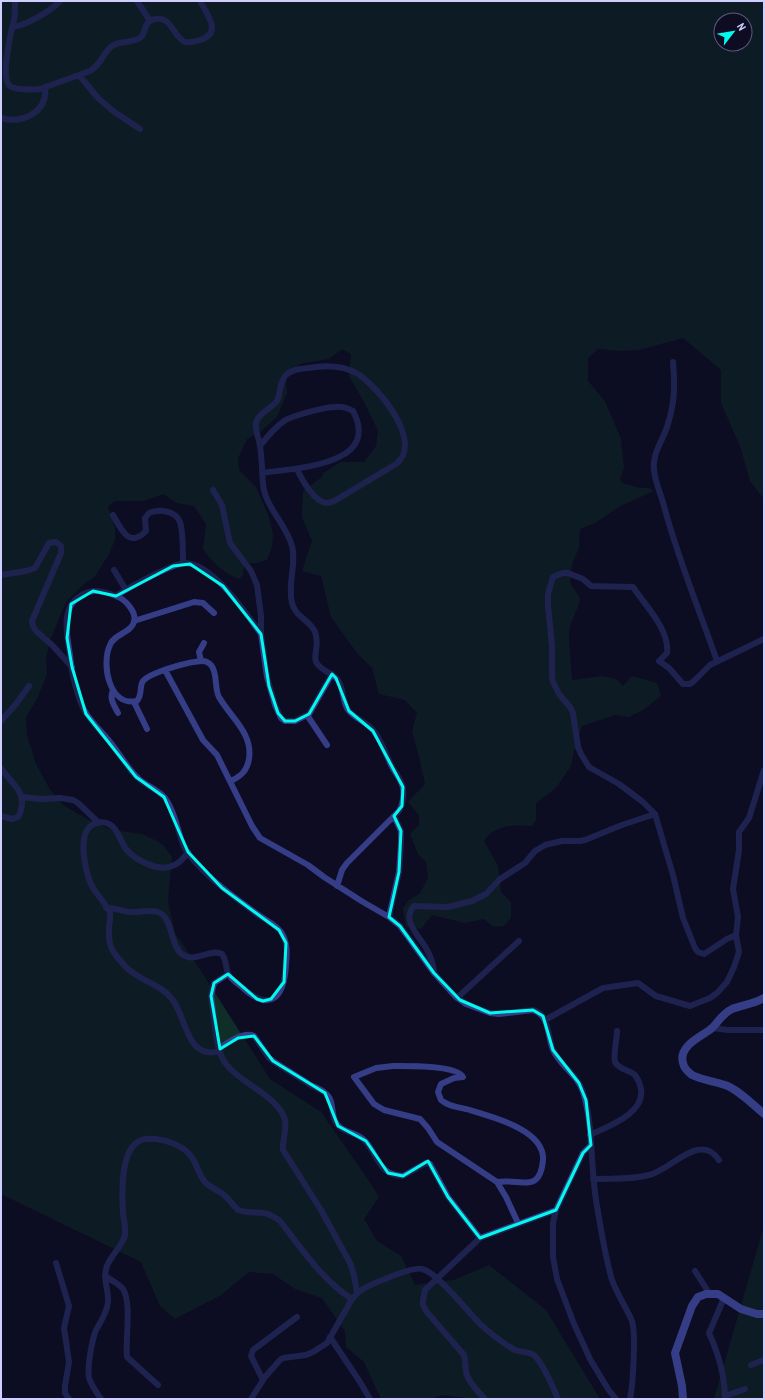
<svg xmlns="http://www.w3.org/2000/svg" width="765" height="1400" viewBox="0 0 765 1400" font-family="'Archivo Narrow',sans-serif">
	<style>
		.green { fill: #0f2e28; fill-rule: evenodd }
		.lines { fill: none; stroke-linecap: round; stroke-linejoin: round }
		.street { stroke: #343d85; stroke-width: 6 }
		.secondary { stroke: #6679ff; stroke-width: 8 }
		.marked { fill: none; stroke: #00faee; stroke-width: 3; stroke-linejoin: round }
	</style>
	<rect width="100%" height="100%" fill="#0d0c23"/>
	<path class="green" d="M 1,1 L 764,1 L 764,499 L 750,481 L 740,446 L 721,403 L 721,370 L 683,338 L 639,350 L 620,351 L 598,349 L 588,358 L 588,381 L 605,401 L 621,439 L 624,468 L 620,479 L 622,483 L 640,488 L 648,488 L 654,491 L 620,506 L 595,523 L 580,529 L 579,548 L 572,564 L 570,583 L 580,598 L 579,604 L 570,626 L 569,637 L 572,680 L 603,676 L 616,679 L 623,686 L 632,676 L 657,683 L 661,696 L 643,710 L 629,717 L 615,715 L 582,726 L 574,751 L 571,766 L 556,788 L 536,803 L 536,820 L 532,826 C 515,825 495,824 484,841 L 498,866 L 501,892 L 511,902 L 511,918 L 504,926 L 494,927 L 484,919 L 465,923 L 432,915 L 421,929 L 406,927 L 403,908 L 409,900 L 420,893 L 428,878 L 426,862 L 418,854 L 410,834 L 419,825 L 419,815 L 408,802 L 425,784 L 420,761 L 412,731 L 417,713 L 405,700 L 379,694 L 372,668 L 357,653 L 331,617 L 321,576 L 302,571 L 312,541 L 302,517 L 303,491 L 322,477 L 323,473 L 341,462 L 364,462 L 376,446 L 378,431 L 365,404 L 349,376 L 351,354 L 342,349 L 329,359 L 303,363 L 286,371 L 287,393 L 277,417 L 260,432 L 247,439 L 238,458 L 239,470 L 256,487 L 269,517 L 273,535 L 272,547 L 267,560 L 257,563 L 250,563 L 244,566 L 243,575 L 239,579 C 223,573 213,563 203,549 L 206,524 L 194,506 L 177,503 L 163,494 L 144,501 L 115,501 L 108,506 L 115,528 L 115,540 L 108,556 L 95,576 L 83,585 L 66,602 L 50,640 L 46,659 L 47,674 L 37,699 L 26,717 L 27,735 L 36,764 L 49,788 L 63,805 L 85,818 L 112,830 L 142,834 L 157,841 L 164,846 L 172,857 L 168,901 L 175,933 L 203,974 L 270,1079 L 321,1112 L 367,1178 L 379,1197 L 364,1219 L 377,1241 L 401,1256 L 415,1285 L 454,1280 L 489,1265 L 546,1310 L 600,1399 L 474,1399 L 442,1395 L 430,1399 L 381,1399 L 364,1362 L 346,1347 L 345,1331 L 322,1298 L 295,1289 L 273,1274 L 249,1272 L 221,1295 L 175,1319 L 160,1306 L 141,1262 L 1,1194 ZM 721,20 L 745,20 L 745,44 L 721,44 Z
		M 764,1226 L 764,1399 L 714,1399 Z"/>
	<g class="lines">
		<path class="street" d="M 15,1 C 15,7 15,14 14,20 C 11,31 0,79 10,86 C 15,90 33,90 40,89 L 90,71 C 103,63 103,52 112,46 C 120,40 133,44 141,37 C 146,32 144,23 152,20 C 172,13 173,38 185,42 C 191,43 198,41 203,39 C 222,31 206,13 200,1
			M 137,1 L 150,21
			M 12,27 C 25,26 51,11 60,1
			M 79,75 L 98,98 L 113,111 L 140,129
			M 1,118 C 23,124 48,112 45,87
			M 673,362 C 675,388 675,402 667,427 C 662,442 652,454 654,470 C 655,482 661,494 664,506 C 678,559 699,609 717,661
			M 260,446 C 267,437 274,428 284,421 C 291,416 325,407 335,407 C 341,406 348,408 353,411 C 382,466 294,468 262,473
			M 297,469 C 302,480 314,502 327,503 C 330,503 334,501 336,500 L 396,464 C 424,442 379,388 358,374 C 343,365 325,365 308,368 C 300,369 292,369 286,375 C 279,382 281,393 277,401 C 271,409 259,412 256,423 C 255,431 259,439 260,446 C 262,459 262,472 263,484 C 265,507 286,524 292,546 C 297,564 287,584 292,603 C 295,617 310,620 315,632 C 320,644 313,654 316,662 C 320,670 332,673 337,679 C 345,688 341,702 349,711 C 356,719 366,722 373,730 C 382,741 386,755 392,767 C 396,774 401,779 403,788 C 404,796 403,804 399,811 L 347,863 L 342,870 L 337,886
			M 213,490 L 222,505 L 230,543 L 251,571 L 257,585 L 261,616 L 261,634 L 267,677 L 275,705 L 281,718 L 285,721 L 295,721 L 309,714 L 332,674
			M 113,515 C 121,529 129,549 146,531 L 145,518 L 149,513 C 159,509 175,510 180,522 C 183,531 183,553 183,563
			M 114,570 L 126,590
			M 1,575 L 26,571 L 35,568 L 49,543 L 56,542 L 61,546 L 61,553 L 32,621 L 33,626 L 36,631 L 52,645 L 72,667
			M 116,596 C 128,588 171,564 185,563 C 212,563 246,613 261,634
			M 134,621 L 194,602 L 203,603 L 214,613
			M 201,661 L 199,652 L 204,643
			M 165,670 L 203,740 L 217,755 L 252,826 L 260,838 L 308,865 L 324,877 L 363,902 L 389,917 L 400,926 L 434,973 L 455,996 L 466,1004 L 490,1013 L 499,1014 L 533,1010 C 550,1015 547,1036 553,1050 C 560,1066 578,1075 583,1092 C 594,1126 590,1170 597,1206 C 601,1230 605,1256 612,1280 C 617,1294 626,1307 632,1321 C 636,1333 633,1385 630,1399
			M 113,690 C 109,699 114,705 118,713
			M 134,702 L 147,729
			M 307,715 L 327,745
			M 1,721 L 16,704 L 29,686
			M 1,768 C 9,781 23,789 22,804 C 21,809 21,813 18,817 L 12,819 L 1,816
			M 22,797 L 41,799 L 60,798 L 73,800 L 78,803 L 98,822
			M 188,852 C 184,858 179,864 172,866 C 158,872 135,860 126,849 C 121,842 119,834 114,828 C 106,819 91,821 86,832 C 80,846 86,876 93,888 C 98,896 107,905 110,913 C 111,918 109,924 109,929 C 108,947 113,953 125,966 C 138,981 160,983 172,999 C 186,1016 186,1057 216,1052 C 224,1044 243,1031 254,1036 L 269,1058 L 273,1061 C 285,1069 297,1076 309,1084 C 314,1087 321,1089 325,1093 C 334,1099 331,1112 335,1121 C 341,1133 354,1131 363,1139 C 379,1153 376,1175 403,1176 L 426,1163 L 430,1164 L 448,1197 L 480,1238
			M 106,908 C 115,907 122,912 130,912 C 139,913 150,909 158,912 C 173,917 170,947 183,955 C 196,963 210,948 222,954 C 227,960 225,969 229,975 C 232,980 238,984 243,988 C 271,1013 284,997 286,965 C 287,954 288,942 281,932 C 275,924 265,920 257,914 C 240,901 222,889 207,874 C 198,865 187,855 183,844 C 177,829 175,811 165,798 C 158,789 146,786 138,778 C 127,768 120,754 110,742 C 102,732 93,724 86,713 C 79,703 72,675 71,663 C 69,641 58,610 80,596 C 93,588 103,591 116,596 C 125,599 137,612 134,622 C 131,633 114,634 110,645 C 101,664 109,707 137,701 C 143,693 139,686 143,681 C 151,672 191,661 203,661 C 207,661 209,663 211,665 C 218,673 214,688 219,697 C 231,718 253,733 249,759 C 247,771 241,776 231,781
			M 389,917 L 399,872 L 401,844 L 401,831 L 394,816
			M 736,935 L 727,939 L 704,954 L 698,952 L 695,948 L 683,918 L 673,875 L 655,814 L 643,802 L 619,784 L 589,767 L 581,754 L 578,747 L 573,713 L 570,707 L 559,694 L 553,682 L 552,677 L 552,646 L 548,605 L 548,594 L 553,577 L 563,573 L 568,573 L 583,579 L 591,586 L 633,587 C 645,605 670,630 667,653 L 659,661 L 669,668 L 683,684 L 690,684 L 694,681 L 710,665 L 764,639
			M 434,971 C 433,963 430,955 426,948 C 419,936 401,920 414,906 L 448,907 L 472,901 L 486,894 L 500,879 L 525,863 L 535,851 L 545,845 L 562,841 L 580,841 L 585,840 L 622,825 L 655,814
			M 228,974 L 214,983 L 211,996 C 214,1013 215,1048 224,1061 C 237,1082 279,1096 285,1120 C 287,1130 282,1140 283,1150 L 321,1210 L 350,1263 L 354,1275 L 357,1293
			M 457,998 L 519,941
			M 545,1020 L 603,988 L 638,983 L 656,996 L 690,1006 L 710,998 L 717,993 L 727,982 L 734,967 L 739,952 L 736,935 L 738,917 L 733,889 L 739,850 L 739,832 L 749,818 L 764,770
			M 712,1028 L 728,1030 L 764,1030
			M 393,1066 C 406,1066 457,1065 463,1077 L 454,1078 L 441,1084 L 438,1092 L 441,1100 C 448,1106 457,1107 466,1109 C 489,1116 545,1129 543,1160 C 540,1195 519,1178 497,1182 L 437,1142 L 428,1128 L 420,1119 L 384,1110 L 374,1104 L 354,1077 L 376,1068 Z
			M 590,1135 C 608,1126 645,1114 641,1089 C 640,1084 638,1079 635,1075 C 629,1070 618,1069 615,1062 C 613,1057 617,1038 617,1031
			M 591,1145 L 583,1153 L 556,1210 L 553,1223 L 553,1257 L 557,1279 L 574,1324 L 590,1359 L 608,1389 L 616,1399
			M 593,1179 C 612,1178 632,1180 649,1175 C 671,1170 700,1131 719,1160
			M 497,1182 L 506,1197 L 518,1223
			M 56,1263 L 69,1306 L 64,1328 L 69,1362 L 65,1386 L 65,1393 L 69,1399
			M 695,1271 L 709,1293
			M 105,1276 C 111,1280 119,1284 123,1289 C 132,1303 125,1340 127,1357 L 158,1385
			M 724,1298 L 709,1333 C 719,1355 725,1375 725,1399
			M 330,1337 L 360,1382 L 370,1399
			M 751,1365 L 764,1360
			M 263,1380 L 251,1356 L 253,1350 L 297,1317
			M 725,1396 L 745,1389
			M 101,1399 C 97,1393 91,1385 89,1378 C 87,1367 92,1340 96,1330 C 101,1321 107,1313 108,1302 C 109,1290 102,1278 107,1266 C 111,1255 122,1247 125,1235 C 126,1228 124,1221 123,1214 C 122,1195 119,1143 145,1139 C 161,1137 185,1145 193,1159 C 197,1166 199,1174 204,1181 C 209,1187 217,1190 223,1194 C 229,1199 233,1205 238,1210 C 256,1216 262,1207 280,1221 C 302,1249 322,1280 352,1299
			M 251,1399 L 265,1377 L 280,1360 L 283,1358 L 306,1355 L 313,1352 L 327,1343 L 352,1299 C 355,1295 358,1292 363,1289 C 372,1284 413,1266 422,1269 C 437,1272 468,1312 481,1325 C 492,1334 503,1344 515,1350 C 522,1353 530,1351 535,1356 C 545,1367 552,1385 558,1399
			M 485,1399 C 479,1393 468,1381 466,1372 C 465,1366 466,1361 464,1355 L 426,1311 L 423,1305 L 423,1300 L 425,1290 L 480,1238 L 556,1210"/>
		<path class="secondary" d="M 764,998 C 754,1004 743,1005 732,1009 C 722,1014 719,1021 712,1028 C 702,1037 678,1045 683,1063 C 684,1068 688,1072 692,1075 C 702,1080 714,1081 725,1085 C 739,1090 752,1104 764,1114
			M 683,1399 L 682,1386 L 675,1353 L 692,1306 L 698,1297 L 706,1294 L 718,1294 L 741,1309 L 757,1314 L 764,1314"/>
	</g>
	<path d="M0 0H765V1400H0ZM 190,564 L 223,586 L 261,634 L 269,686 L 278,713 L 285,721 L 295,721 L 309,714 L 332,674 L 336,678 L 349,711 L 373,731 L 403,787 L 402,806 L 394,816 L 401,831 L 399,872 L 389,917 L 400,926 L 434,973 L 460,1000 L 490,1013 L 533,1010 L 543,1016 L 553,1050 L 579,1083 L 586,1100 L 591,1145 L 583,1153 L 556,1210 L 480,1238 L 448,1197 L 428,1161 L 403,1176 L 388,1173 L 366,1141 L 338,1126 L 325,1093 L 273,1061 L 254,1036 L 238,1038 L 220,1049 L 211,996 L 214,983 L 228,974 L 257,999 L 263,1001 L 271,999 L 284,982 L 286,943 L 279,930 L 222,888 L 188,852 L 164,797 L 136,777 L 86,714 L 72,667 L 67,638 L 71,604 L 93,591 L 116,596 L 173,566 Z" fill="#0d0c23" fill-opacity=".55" fill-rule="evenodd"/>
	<path class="marked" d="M 190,564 L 223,586 L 261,634 L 269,686 L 278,713 L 285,721 L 295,721 L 309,714 L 332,674 L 336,678 L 349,711 L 373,731 L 403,787 L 402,806 L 394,816 L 401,831 L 399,872 L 389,917 L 400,926 L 434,973 L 460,1000 L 490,1013 L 533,1010 L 543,1016 L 553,1050 L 579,1083 L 586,1100 L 591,1145 L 583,1153 L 556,1210 L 480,1238 L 448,1197 L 428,1161 L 403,1176 L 388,1173 L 366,1141 L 338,1126 L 325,1093 L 273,1061 L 254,1036 L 238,1038 L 220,1049 L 211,996 L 214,983 L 228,974 L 257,999 L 263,1001 L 271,999 L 284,982 L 286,943 L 279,930 L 222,888 L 188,852 L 164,797 L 136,777 L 86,714 L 72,667 L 67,638 L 71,604 L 93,591 L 116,596 L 173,566 Z"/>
	<rect width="765" height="1400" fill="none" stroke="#cfd0ff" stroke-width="4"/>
	<g transform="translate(733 32) rotate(59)"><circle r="19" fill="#0d0c23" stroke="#5b5a7b"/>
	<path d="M0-3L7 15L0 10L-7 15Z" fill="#00faee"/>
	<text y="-6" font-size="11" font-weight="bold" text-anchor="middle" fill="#cfd0ff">N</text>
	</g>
</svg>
